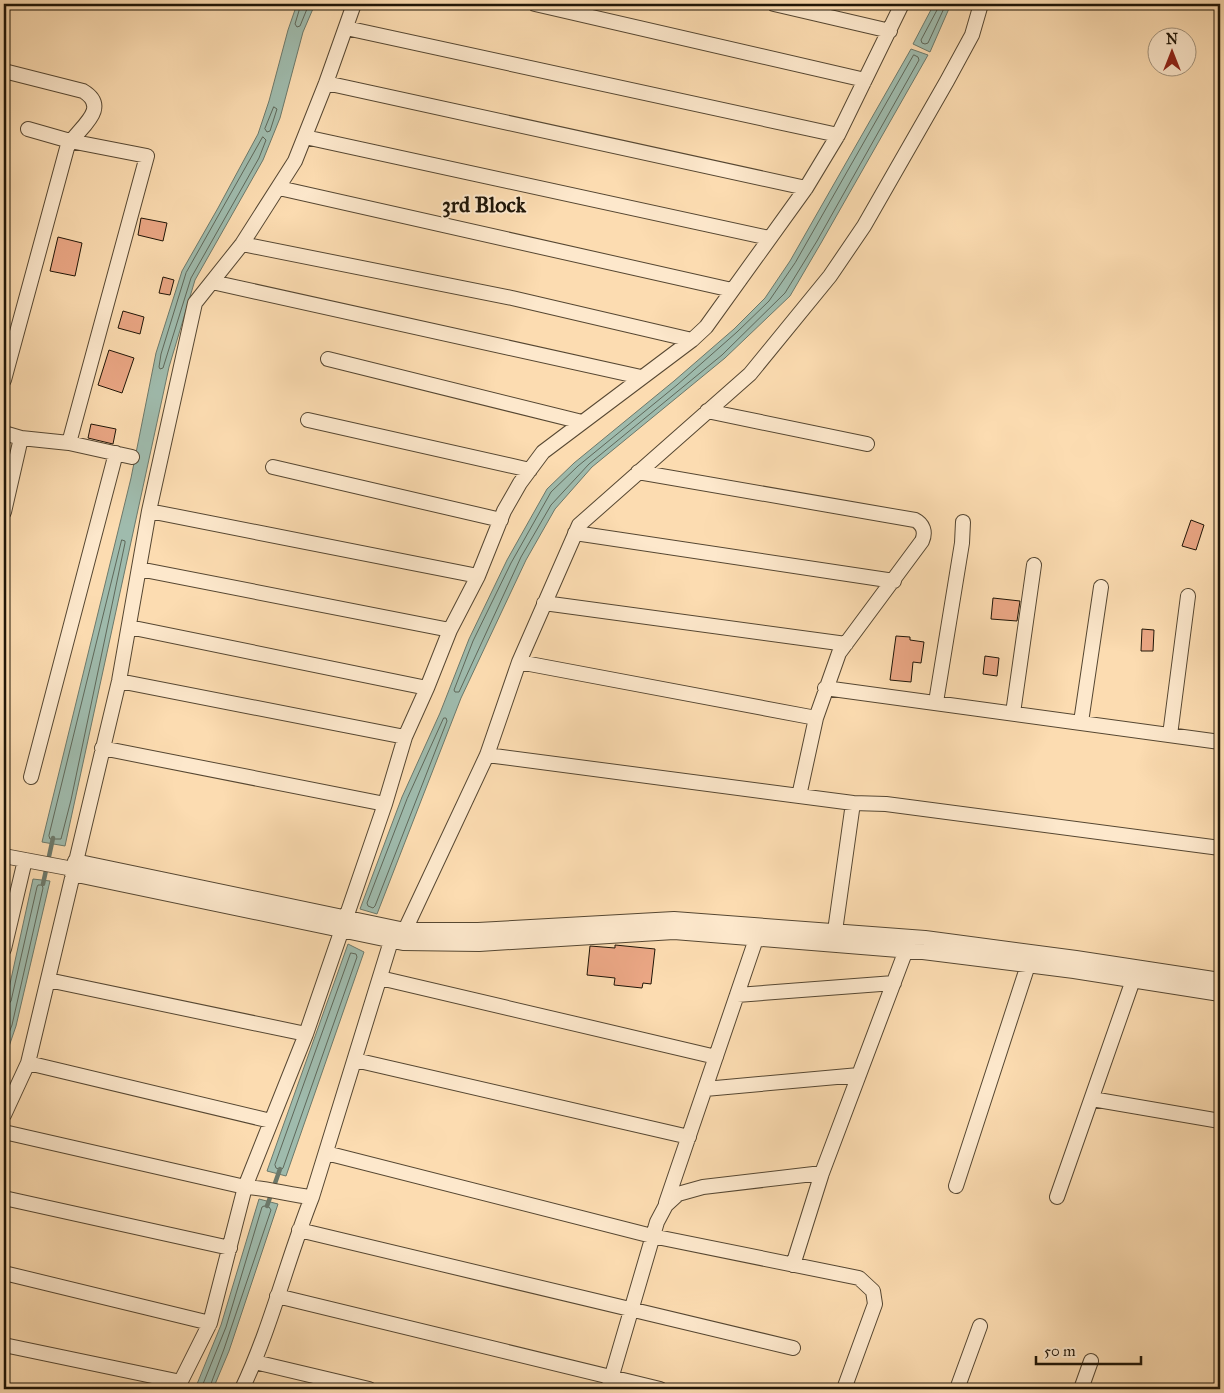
<svg xmlns="http://www.w3.org/2000/svg" width="1224" height="1393" viewBox="0 0 1224 1393" font-family="'IM FELL Great Primer',serif">
	<style>
		.water { fill: #9fbbad; stroke: #6c796b }
		.lines { fill: none; stroke-linecap: round; stroke-linejoin: round }
		.shore { stroke: #5f685a; stroke-width: 1 }
		.stream { stroke: #6c796b; stroke-width: 4.5 }
		.building { fill: #eba785; stroke: #1f1507 }
		.minor-casing { stroke: #564732; stroke-width: 16 }
		.minor { stroke: #fde8cc; stroke-width: 14 }
		.labels { text-anchor: middle; dominant-baseline: central; stroke-width: 4; stroke-linejoin: round; paint-order: stroke }
		.quarter-label { font-size: 22px; font-weight: bold; fill: #1f1507; stroke: #fde8cc }
	</style>
	<rect width="100%" height="100%" fill="#fcdcb1"/>
	<filter id="stains"><feTurbulence type="fractalNoise" baseFrequency=".004" numOctaves="4"/><feColorMatrix values="0 0 0 0 .2 0 0 0 0 .09 0 0 0 0 .02 0 0 0 .5 -.17"/></filter>
	<radialGradient id="worn" r=".72"><stop offset=".6" stop-color="#630" stop-opacity="0"/><stop offset="1" stop-color="#630" stop-opacity=".3"/></radialGradient>
	<path class="water" d="M 297,4 L 315,4 L 303,32 L 280,118 L 263,160 L 195,280 L 169,367 L 65,846 L 42,842 L 131,478 L 156,353 L 182,271 L 218,208 L 258,134 L 269,101 L 288,30 Z
		M 934,4 L 951,4 L 930,52 L 913,44 Z
		M 911,49 L 928,55 L 821,243 L 790,296 L 725,358 L 592,467 L 555,509 L 526,560 L 461,698 L 377,914 L 360,909 L 402,797 L 440,713 L 469,639 L 507,560 L 547,489 L 574,463 L 674,381 L 734,329 L 765,298 L 790,261 Z
		M 33,879 L 50,881 L 16,1026 L 4,1061 L 4,1011 Z
		M 348,944 L 364,952 L 286,1176 L 267,1171 Z
		M 259,1199 L 278,1204 L 229,1351 L 213,1389 L 195,1389 L 221,1325 Z"/>
	<g class="lines">
		<path class="shore" d="M 301,4 L 295,24 L 297,27 L 300,26 L 309,4
			M 939,4 L 937,10 L 921,40 L 922,43 L 925,44 L 928,43 L 946,4
			M 914,55 L 918,57 L 919,60 L 817,241 L 785,293 L 722,355 L 589,464 L 551,505 L 521,557 L 459,692 L 455,692 L 454,690 L 473,641 L 511,563 L 551,492 L 578,466 L 677,385 L 737,332 L 769,301 L 795,263 Z
			M 274,107 L 277,109 L 270,131 L 267,132 L 265,129 Z
			M 263,137 L 266,140 L 259,158 L 191,278 L 163,368 L 160,369 L 159,367 L 161,354 L 186,273 Z
			M 122,540 L 125,541 L 125,543 L 71,800 L 61,839 L 50,839 L 49,836 Z
			M 444,718 L 446,718 L 447,721 L 375,906 L 373,908 L 368,906 L 367,903 L 407,799 Z
			M 351,953 L 356,954 L 357,957 L 283,1168 L 281,1170 L 276,1168 L 275,1165 Z
			M 4,1005 L 8,1005 L 11,1001 L 37,887 L 38,885 L 42,885 L 43,888 L 12,1025 L 4,1046
			M 201,1389 L 226,1327 L 262,1207 L 264,1206 L 269,1207 L 271,1210 L 224,1349 L 209,1389"/>
		<path class="stream" d="M 43,884 L 53,838
			M 267,1206 L 280,1169"/>
	</g>
	<path class="building" d="M 141,218 L 167,223 L 163,241 L 138,235 Z
		M 58,237 L 82,243 L 75,276 L 50,271 Z
		M 163,277 L 174,280 L 170,295 L 159,293 Z
		M 123,311 L 144,317 L 140,334 L 118,328 Z
		M 109,350 L 134,358 L 122,393 L 98,385 Z
		M 91,424 L 116,429 L 113,444 L 88,438 Z
		M 1191,520 L 1204,525 L 1196,550 L 1182,546 Z
		M 993,598 L 1020,601 L 1017,621 L 991,619 Z
		M 1142,629 L 1154,630 L 1153,651 L 1141,651 Z
		M 896,636 L 910,637 L 910,640 L 924,642 L 921,663 L 913,662 L 911,682 L 890,680 Z
		M 985,656 L 999,658 L 997,676 L 983,674 Z
		M 615,945 L 655,949 L 651,984 L 643,983 L 642,988 L 614,985 L 615,978 L 587,975 L 590,946 L 615,948 Z"/>
	<g class="lines">
		<g class="minor-casing">
			<path id="minor" d="M 535,4 L 865,80
				M 774,4 L 890,31
				M 346,28 L 838,135
				M 4,71 L 83,91 C 113,109 75,130 67,148 L 4,380
				M 326,83 L 806,188
				M 28,129 L 70,141 L 147,156 L 69,443
				M 305,137 L 769,238
				M 279,188 L 732,290
				M 242,244 L 512,298 L 692,340
				M 212,282 L 641,377
				M 328,359 L 582,422
				M 707,411 L 867,444
				M 308,420 L 530,470
				M 4,433 L 21,438 L 69,443 L 132,457
				M 273,467 L 501,520
				M 638,472 L 915,520 C 923,524 926,532 922,541 L 839,653 L 816,718 L 799,796
				M 149,511 L 478,576
				M 4,512 L 21,438
				M 575,533 L 894,581
				M 139,569 L 450,630
				M 544,603 L 846,644
				M 129,627 L 427,688
				M 519,662 L 816,718
				M 119,681 L 405,737
				M 825,688 L 1220,742
				M 936,702 L 962,543 L 963,522
				M 1013,713 L 1034,565
				M 1081,722 L 1101,587
				M 1170,735 L 1188,596
				M 102,748 L 385,804
				M 487,755 L 853,803 L 886,804 L 1220,848
				M 31,777 L 116,453
				M 4,856 L 73,869
				M 75,861 L 405,930 L 478,930 L 674,919 L 925,938 L 1076,958 L 1220,980
				M 72,874 L 403,943 L 479,944 L 674,932 L 923,952 L 1074,971 L 1220,994
				M 405,930 L 487,755 L 519,662 L 579,525 L 750,374 L 830,276 L 864,226 L 947,81 L 972,35 L 981,4
				M 835,931 L 853,803
				M 4,949 L 25,860
				M 380,978 L 716,1057
				M 48,980 L 306,1034
				M 737,995 L 894,983
				M 355,1060 L 689,1137
				M 28,1063 L 271,1121
				M 705,1089 L 859,1075
				M 1092,1099 L 1220,1121
				M 4,1115 L 28,1063 L 119,681 L 149,511 L 195,303 L 242,244 L 295,161 L 326,83 L 354,4
				M 4,1132 L 245,1187 C 268,1188 290,1195 312,1197 C 287,1260 271,1328 242,1389
				M 326,1153 L 652,1236 L 859,1278 L 873,1291 L 875,1304 L 844,1389
				M 956,1186 L 1028,965
				M 312,1197 L 391,941
				M 1057,1197 L 1133,980
				M 4,1198 L 230,1248
				M 666,1203 L 756,939
				M 299,1230 L 793,1348
				M 793,1265 L 822,1173 L 906,950
				M 4,1273 L 210,1323
				M 277,1296 L 660,1389
				M 4,1345 L 181,1382
				M 255,1362 L 369,1389
				M 177,1389 L 210,1323 L 245,1187 L 306,1034 L 385,804 L 405,737 L 427,688 L 450,630 L 478,576 L 504,511 L 520,483 L 543,452 L 692,340 L 706,327 L 806,188 L 838,135 L 902,4
				M 608,1389 L 657,1222 L 666,1205 L 678,1194 L 703,1187 L 822,1173
				M 957,1389 L 980,1326
				M 1081,1389 L 1091,1361"/>
		</g>
		<use href="#minor" class="minor"/>
	</g>
	<g class="labels">
		<g class="quarter-label">
			<text x="484" y="204">3rd Block</text>
		</g>
	</g>
	<rect width="1224" height="1393" fill="none" stroke="#fcdcb1" stroke-width="20"/>
	<rect x="5" y="5" width="1214" height="1383" fill="none" stroke="#1f1507" stroke-width="2.5"/>
	<rect x="10" y="10" width="1204" height="1373" fill="none" stroke="#1f1507"/>
	<g transform="translate(1172 52)"><circle r="24" fill="#fde8cc" stroke="#a4947d"/>
	<path d="M0-4L9 19L0 12L-9 19Z" fill="#8f2418"/>
	<text y="-8" font-size="14" font-weight="bold" text-anchor="middle" fill="#1f1507">N</text>
	</g>
	<path d="M1036 1356v8h105v-8" fill="none" stroke="#1f1507" stroke-width="2.5"/>
	<text x="1044" y="1356" font-size="15" fill="#1f1507" stroke="#fde8cc" stroke-width="4" paint-order="stroke">50 m</text>
	<rect width="100%" height="100%" filter="url(#stains)"/>
	<rect width="100%" height="100%" fill="url(#worn)"/>
</svg>
